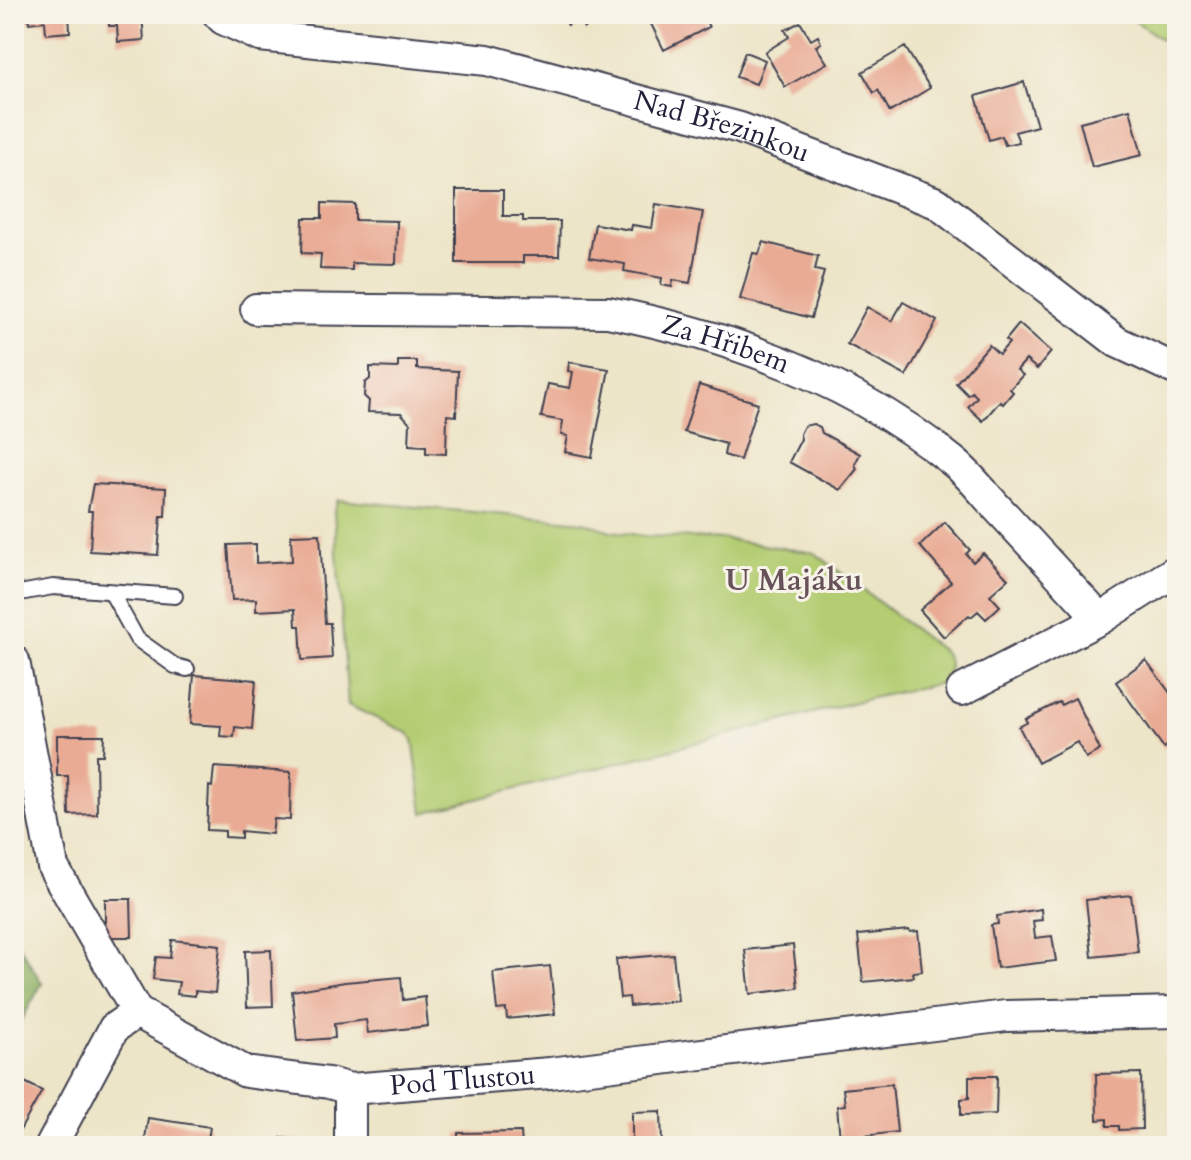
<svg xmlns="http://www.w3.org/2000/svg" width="1191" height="1160" viewBox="0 0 1191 1160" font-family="Cardo,serif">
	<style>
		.green { fill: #b4cd72; stroke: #6b7856; stroke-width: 2 }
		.forest { fill: #8fb064; stroke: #586950; stroke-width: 2 }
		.building { fill: #e9ab94 }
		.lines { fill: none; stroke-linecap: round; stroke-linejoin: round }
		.service-casing { stroke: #403f50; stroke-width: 18 }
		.minor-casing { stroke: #403f50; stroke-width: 34 }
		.service { stroke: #fff; stroke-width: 14 }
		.minor { stroke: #fff; stroke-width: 30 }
		.labels { text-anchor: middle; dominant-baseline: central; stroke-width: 6; stroke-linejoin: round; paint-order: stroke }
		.street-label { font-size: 28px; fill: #22223b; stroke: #f7f3e8 }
		.neighbourhood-label { font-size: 30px; font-weight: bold; fill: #68525a; stroke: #f7f3e8 }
	</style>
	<rect width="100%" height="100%" fill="#f7f3e8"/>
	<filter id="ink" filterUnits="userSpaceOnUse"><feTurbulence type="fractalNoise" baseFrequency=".0125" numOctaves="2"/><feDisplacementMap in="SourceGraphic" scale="16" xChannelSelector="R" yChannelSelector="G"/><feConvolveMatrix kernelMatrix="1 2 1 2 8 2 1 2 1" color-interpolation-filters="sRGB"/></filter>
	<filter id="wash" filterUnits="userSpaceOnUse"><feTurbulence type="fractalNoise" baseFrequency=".006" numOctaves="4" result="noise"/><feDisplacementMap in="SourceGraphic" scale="32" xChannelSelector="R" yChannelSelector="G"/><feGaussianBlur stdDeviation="1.8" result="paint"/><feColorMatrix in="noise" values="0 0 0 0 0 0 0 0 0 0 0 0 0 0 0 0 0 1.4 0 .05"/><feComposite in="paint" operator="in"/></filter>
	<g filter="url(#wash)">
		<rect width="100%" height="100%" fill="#ede5c8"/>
		<path class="green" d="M 1125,14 L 1177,14 L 1177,50 Z
			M 338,500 L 584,522 L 611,531 L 644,536 L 724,539 L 815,553 L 945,653 L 949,663 L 947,682 L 871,698 L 423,813 L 413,739 L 408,733 L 348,705 L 334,511 Z"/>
		<path class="forest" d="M 14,937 L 42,983 L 14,1034 Z"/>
		<g id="blocks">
			<path class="building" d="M 28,14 L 69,14 L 70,32 L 46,34 L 45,21 L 29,23 Z
				M 109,14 L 142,14 L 144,40 L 118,42 L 117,26 L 109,26 Z
				M 560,14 L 603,14 L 584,28 L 578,18 L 568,25 Z
				M 646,14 L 702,14 L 709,27 L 664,50 Z
				M 800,22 L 811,40 L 818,36 L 821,43 L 816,46 L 827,63 L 785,87 L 765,52 L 789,37 L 785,30 Z
				M 905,47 L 930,88 L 890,112 L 878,90 L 874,93 L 862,72 Z
				M 745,52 L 765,60 L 756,84 L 736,77 Z
				M 1024,82 L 1037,126 L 1015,132 L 1019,142 L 1005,145 L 1002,136 L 989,140 L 976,96 Z
				M 1130,109 L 1142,155 L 1092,167 L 1080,122 Z
				M 456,190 L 503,190 L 503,216 L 523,216 L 523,221 L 560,221 L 559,256 L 523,256 L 523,263 L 456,263 Z
				M 322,203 L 355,204 L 355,220 L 397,221 L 396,264 L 352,263 L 352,270 L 320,269 L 321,254 L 302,253 L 303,218 L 322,218 Z
				M 656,204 L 703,212 L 690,283 L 673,280 L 672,287 L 661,285 L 662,278 L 624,271 L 625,264 L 589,258 L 595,224 L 631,230 L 632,225 L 652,228 Z
				M 763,242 L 818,256 L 815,270 L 824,272 L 811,318 L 740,299 L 753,253 L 759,254 Z
				M 903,302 L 937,321 L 906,376 L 847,344 L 867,307 L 892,321 Z
				M 1019,324 L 1051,352 L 1037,369 L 1026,360 L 1017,370 L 1023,375 L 1010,389 L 1013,392 L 1003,404 L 1000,401 L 983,421 L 968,407 L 977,397 L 972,392 L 968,395 L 956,383 L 989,345 L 999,354 L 1009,343 L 1006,340 Z
				M 398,361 L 417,361 L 417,369 L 458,371 L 456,416 L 447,415 L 446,454 L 426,453 L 426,446 L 409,445 L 410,423 L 401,413 L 368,412 L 369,401 L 364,396 L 365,383 L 370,379 L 370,367 L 398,368 Z
				M 569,362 L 609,369 L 592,457 L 565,452 L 568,436 L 561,435 L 563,421 L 541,417 L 548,384 L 570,388 L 573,372 L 568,371 Z
				M 699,385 L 758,403 L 740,460 L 724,455 L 726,444 L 684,432 Z
				M 813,424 L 820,427 L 822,433 L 860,454 L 855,464 L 857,469 L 840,490 L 789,462 L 801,439 L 800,434 L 804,426 Z
				M 93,484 L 166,488 L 165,516 L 161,516 L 158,555 L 90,551 L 92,511 L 88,511 Z
				M 945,522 L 970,550 L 966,554 L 973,562 L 983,553 L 1008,579 L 990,595 L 1000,606 L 986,619 L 978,611 L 971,617 L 969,615 L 944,637 L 920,610 L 951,582 L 920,546 Z
				M 320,534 L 325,623 L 330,623 L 332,658 L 302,660 L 300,626 L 296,626 L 295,609 L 256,611 L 256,599 L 232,600 L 228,545 L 256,544 L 256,563 L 292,561 L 291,535 Z
				M 1146,660 L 1173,697 L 1177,695 L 1177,739 L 1164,748 L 1116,682 Z
				M 194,675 L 256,680 L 252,729 L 235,727 L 234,737 L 220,736 L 221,726 L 190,724 Z
				M 1075,698 L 1100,750 L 1086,758 L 1077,742 L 1038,763 L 1019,727 L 1028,722 L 1026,719 L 1059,702 L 1061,705 Z
				M 57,735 L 104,735 L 103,755 L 96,755 L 97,814 L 69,815 L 68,776 L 57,776 Z
				M 214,767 L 291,772 L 290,820 L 274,819 L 272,834 L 241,831 L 241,838 L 225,837 L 225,831 L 207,830 L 209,786 L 212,787 Z
				M 1131,895 L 1138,952 L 1092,957 L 1086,900 Z
				M 105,899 L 131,899 L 132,937 L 105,937 Z
				M 1041,909 L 1042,920 L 1033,921 L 1035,938 L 1052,936 L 1056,961 L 997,968 L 991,925 L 998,924 L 997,916 Z
				M 909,930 L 910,932 L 918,931 L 922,971 L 913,972 L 914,977 L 863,982 L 858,935 Z
				M 172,940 L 220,945 L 215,993 L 195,991 L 195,996 L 177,994 L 179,982 L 153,979 L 156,957 L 170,958 Z
				M 793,945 L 798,988 L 750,994 L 745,950 Z
				M 271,950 L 273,1006 L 247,1007 L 245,951 Z
				M 673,954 L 678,1001 L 630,1006 L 629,997 L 620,998 L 616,959 Z
				M 550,966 L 555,1014 L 507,1019 L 506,1009 L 497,1010 L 493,972 Z
				M 401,977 L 403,1000 L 425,997 L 428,1026 L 368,1033 L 366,1020 L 334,1024 L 335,1038 L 297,1041 L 292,991 L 345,982 Z
				M 1141,1073 L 1142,1129 L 1119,1130 L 1119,1126 L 1107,1126 L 1107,1119 L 1097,1120 L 1096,1074 Z
				M 969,1076 L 997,1076 L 996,1114 L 961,1115 L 961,1099 L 969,1098 Z
				M 17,1078 L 42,1091 L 14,1141 L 14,1083 Z
				M 892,1084 L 897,1132 L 840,1139 L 837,1106 L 845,1105 L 843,1089 Z
				M 661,1111 L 662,1146 L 632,1146 L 632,1112 Z
				M 148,1118 L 210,1127 L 207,1146 L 144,1146 Z
				M 521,1132 L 522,1146 L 458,1146 L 458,1133 Z
				M 281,1138 L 304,1141 L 303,1146 L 281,1146 Z
				M 751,1140 L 752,1146 L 720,1146 L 720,1144 Z"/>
		</g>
	</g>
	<g filter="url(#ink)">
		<use href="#blocks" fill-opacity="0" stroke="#403f50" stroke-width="2"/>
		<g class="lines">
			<g class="service-casing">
				<path id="service" d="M 111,592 L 137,639 L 175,666 L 187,669
					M 14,594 L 53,587 L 175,596"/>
			</g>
			<g class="minor-casing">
				<g id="minor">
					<path id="s1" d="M 218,14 L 223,19 L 260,36 L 487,60 L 740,128 L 937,203 L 1117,342 L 1177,370"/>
					<path id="s2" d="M 256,309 L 608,312 C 732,336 856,382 955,463 C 973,478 988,499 1005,516 C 1036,550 1068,584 1100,619 L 1177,570"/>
					<path id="s3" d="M 14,661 L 53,867 L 137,1012 L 246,1072 L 329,1083 L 350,1089 L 550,1073 L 1006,1016 L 1177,1012"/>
					<path d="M 962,690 L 1100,619"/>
					<path d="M 51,1146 L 114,1028 L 137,1012"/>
					<path d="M 350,1146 L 350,1089"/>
				</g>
			</g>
			<use href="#service" class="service"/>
			<use href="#minor" class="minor"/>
		</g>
	</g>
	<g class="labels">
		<g class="street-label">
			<text stroke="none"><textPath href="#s1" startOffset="520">Nad Březinkou</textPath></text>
			<text stroke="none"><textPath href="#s2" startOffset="474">Za Hřibem</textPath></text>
			<text stroke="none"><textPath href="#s3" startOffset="720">Pod Tlustou</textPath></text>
		</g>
		<g class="neighbourhood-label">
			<text x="794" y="580">U Majáku</text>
		</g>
	</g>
	<rect width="1191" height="1160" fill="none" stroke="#f7f3e8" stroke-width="48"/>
</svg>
